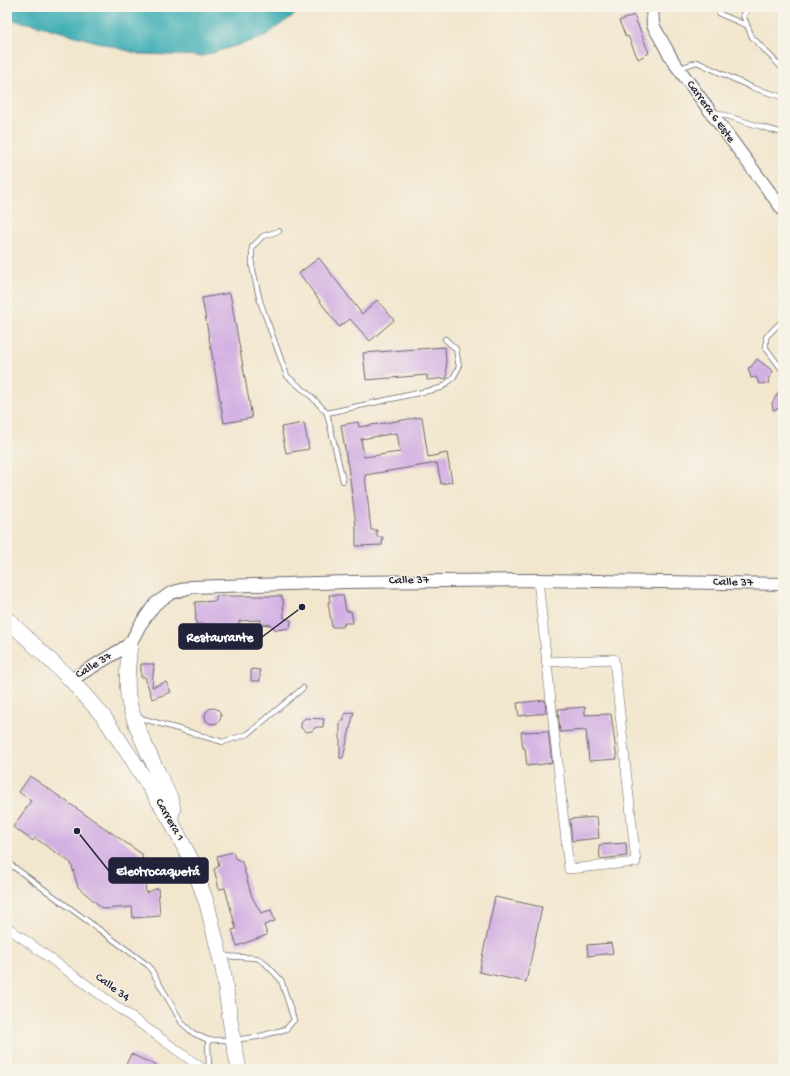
<svg xmlns="http://www.w3.org/2000/svg" width="790" height="1076" viewBox="0 0 790 1076" font-family="'Gochi Hand',sans-serif">
	<style>
		.water { fill: #3daeb5; stroke: #306878 }
		.building { fill: #d2afe2; fill-rule: evenodd }
		.lines { fill: none; stroke-linecap: round; stroke-linejoin: round }
		.service-casing { stroke: #6b676e; stroke-width: 6 }
		.minor-casing { stroke: #6b676e; stroke-width: 10 }
		.tertiary-casing { stroke: #6b676e; stroke-width: 14 }
		.primary-casing { stroke: #6b676e; stroke-width: 16 }
		.service { stroke: #fff; stroke-width: 4.5 }
		.minor { stroke: #fff; stroke-width: 9 }
		.tertiary { stroke: #fff; stroke-width: 12 }
		.primary { stroke: #fff; stroke-width: 15 }
		.labels { text-anchor: middle; dominant-baseline: central; stroke-width: 3; stroke-linejoin: round; paint-order: stroke }
		.street-label { font-size: 12px; fill: #22223b; stroke: #f7f3e8 }
		.leader { fill: none; stroke: #22223b; stroke-width: 1.5 }
		.callout-dot { fill: #22223b; stroke: #f7f3e8; stroke-width: 1.5 }
		.callout { fill: #22223b; stroke: #22223b; stroke-width: 1.5 }
		.callout-label { font-size: 13px; text-anchor: middle; font-weight: bold; fill: #fff }
	</style>
	<rect width="100%" height="100%" fill="#f7f3e8"/>
	<filter id="ink" filterUnits="userSpaceOnUse"><feTurbulence type="fractalNoise" baseFrequency=".025" numOctaves="2"/><feDisplacementMap in="SourceGraphic" scale="8" xChannelSelector="R" yChannelSelector="G"/><feConvolveMatrix kernelMatrix="1 2 1 2 8 2 1 2 1" color-interpolation-filters="sRGB"/></filter>
	<filter id="wash" filterUnits="userSpaceOnUse"><feTurbulence type="fractalNoise" baseFrequency=".012" numOctaves="4" result="noise"/><feDisplacementMap in="SourceGraphic" scale="16" xChannelSelector="R" yChannelSelector="G"/><feGaussianBlur stdDeviation="0.9" result="paint"/><feColorMatrix in="noise" values="0 0 0 0 0 0 0 0 0 0 0 0 0 0 0 0 0 1.4 0 .05"/><feComposite in="paint" operator="in"/></filter>
	<g filter="url(#wash)">
		<rect width="100%" height="100%" fill="#f2e6cd"/>
		<path class="water" d="M 7,7 L 305,7 L 262,38 L 202,56 L 139,54 L 37,25 L 7,19 Z"/>
		<g id="blocks">
			<path class="building" d="M 634,15 L 649,53 L 638,59 L 628,36 L 626,37 L 619,21 Z
				M 319,258 L 362,314 L 377,300 L 394,320 L 370,341 L 350,319 L 339,327 L 299,273 Z
				M 230,293 L 252,418 L 224,423 L 202,298 Z
				M 445,347 L 447,378 L 427,380 L 427,375 L 366,380 L 363,353 Z
				M 757,359 L 773,371 L 768,380 L 769,383 L 759,384 L 756,377 L 751,378 L 748,368 L 751,367 Z
				M 783,385 L 783,407 L 773,410 L 772,403 Z
				M 422,417 L 428,457 L 447,453 L 452,482 L 441,484 L 437,463 L 365,475 L 371,530 L 377,530 L 377,537 L 383,537 L 382,545 L 356,546 L 356,525 L 350,479 L 341,425 L 358,422 L 359,427 ZM 397,433 L 400,452 L 364,457 L 361,439 Z
				M 304,423 L 309,449 L 286,453 L 281,427 Z
				M 329,595 L 343,595 L 346,611 L 351,611 L 353,623 L 344,623 L 345,625 L 343,625 L 343,627 L 332,627 L 328,602 L 330,602 Z
				M 216,596 L 282,596 L 282,599 L 283,599 L 284,618 L 291,620 L 290,628 L 276,630 L 271,625 L 261,624 L 261,620 L 239,621 L 239,629 L 218,628 L 218,624 L 196,624 L 195,602 L 216,601 Z
				M 141,664 L 154,664 L 152,687 L 166,682 L 171,692 L 152,699 L 145,677 L 141,677 Z
				M 251,669 L 260,670 L 260,681 L 251,681 Z
				M 545,700 L 546,713 L 519,716 L 517,703 Z
				M 585,707 L 585,715 L 611,714 L 617,759 L 589,761 L 586,730 L 560,732 L 558,709 Z
				M205 716a8 8 0 1 1 16 0a8 8 0 1 1-16 0Z
				M 354,712 L 343,758 L 340,758 L 340,721 L 344,721 L 344,714 Z
				M 305,718 L 324,719 L 323,727 L 316,727 L 312,731 L 306,732 L 301,728 L 301,722 Z
				M 548,731 L 552,763 L 527,766 L 525,748 L 523,748 L 521,732 Z
				M 30,776 L 142,854 L 146,893 L 158,888 L 160,916 L 133,918 L 132,907 L 103,909 L 78,887 L 71,863 L 35,838 L 33,841 L 13,827 L 31,801 L 19,792 Z
				M 597,817 L 599,838 L 572,841 L 570,819 Z
				M 626,843 L 627,856 L 600,859 L 599,845 Z
				M 233,852 L 235,858 L 242,862 L 252,897 L 261,913 L 271,910 L 275,921 L 264,925 L 267,935 L 237,946 L 232,930 L 236,929 L 225,888 L 219,889 L 214,869 L 219,866 L 217,856 Z
				M 495,897 L 542,907 L 526,982 L 479,972 Z
				M 611,943 L 613,953 L 588,956 L 587,945 Z
				M 131,1054 L 164,1069 L 124,1069 Z"/>
		</g>
	</g>
	<g filter="url(#ink)">
		<use href="#blocks" fill-opacity="0" stroke="#6b676e" stroke-width="1"/>
		<g class="lines">
			<g class="service-casing">
				<path id="service" d="M 717,7 L 720,14 L 746,25
					M 750,7 L 743,15 L 752,37 L 783,69
					M 776,7 L 783,9
					M 680,68 L 697,62 L 753,88 L 783,97
					M 715,112 L 762,127 L 783,133
					M 279,231 L 263,236 L 252,247 L 252,266 L 260,301 L 287,376 L 312,397 L 327,413 L 343,481
					M 783,320 L 766,337 L 766,348 L 783,371
					M 327,413 L 441,388 L 453,378 L 459,367 L 456,349 L 445,339
					M 137,717 L 223,742 L 248,734 L 303,688
					M 7,862 L 149,966 L 182,1023 L 193,1033 L 208,1040 L 233,1040 L 257,1037 L 286,1029 L 294,1020 L 281,980 L 264,962 L 257,958 L 222,956
					M 208,1040 L 209,1069"/>
			</g>
			<g class="minor-casing">
				<path id="minor" d="M 538,580 L 569,869 L 636,862 L 614,659 L 546,662
					M 7,927 L 203,1069"/>
			</g>
			<g class="tertiary-casing">
				<path id="tertiary" d="M 652,7 L 653,25 L 673,61 L 783,210
					M 71,680 L 130,644 L 140,625 L 155,604 L 171,593 L 191,587 L 347,582 L 538,580 L 783,584"/>
			</g>
			<g class="primary-casing">
				<path id="primary" d="M 7,619 L 71,680 L 103,716 L 132,759 L 170,819 L 192,862 L 207,904 L 223,969 L 233,1040 L 239,1069
					M 130,644 C 128,664 125,686 130,706 C 139,738 157,769 171,800 L 173,809 L 170,819"/>
			</g>
			<use href="#service" class="service"/>
			<use href="#minor" class="minor"/>
			<use href="#tertiary" class="tertiary"/>
			<use href="#primary" class="primary"/>
		</g>
	</g>
	<g class="labels">
		<g class="street-label">
			<text transform="translate(710 112) rotate(54)">Carrera 6 Este</text>
			<text transform="translate(409 581) rotate(-1)">Calle 37</text>
			<text transform="translate(733 583) rotate(1)">Calle 37</text>
			<text transform="translate(94 666) rotate(-31)">Calle 37</text>
			<text transform="translate(169 820) rotate(60)">Carrera 1</text>
			<text transform="translate(112 988) rotate(36)">Calle 34</text>
		</g>
	</g>
	<path class="leader" d="M302 607L262 637M77 831L109 871"/>
	<g class="callout-dot">
		<circle cx="302" cy="607" r="4"/>
		<circle cx="77" cy="831" r="4"/>
	</g>
	<g class="callout">
		<rect x="179" y="624" width="83" height="25" rx="4"/>
		<rect x="109" y="858" width="99" height="25" rx="4"/>
	</g>
	<g class="callout-label">
		<text x="220" y="641">Restaurante</text>
		<text x="158" y="875">Electrocaquetá</text>
	</g>
	<rect width="790" height="1076" fill="none" stroke="#f7f3e8" stroke-width="24"/>
</svg>
